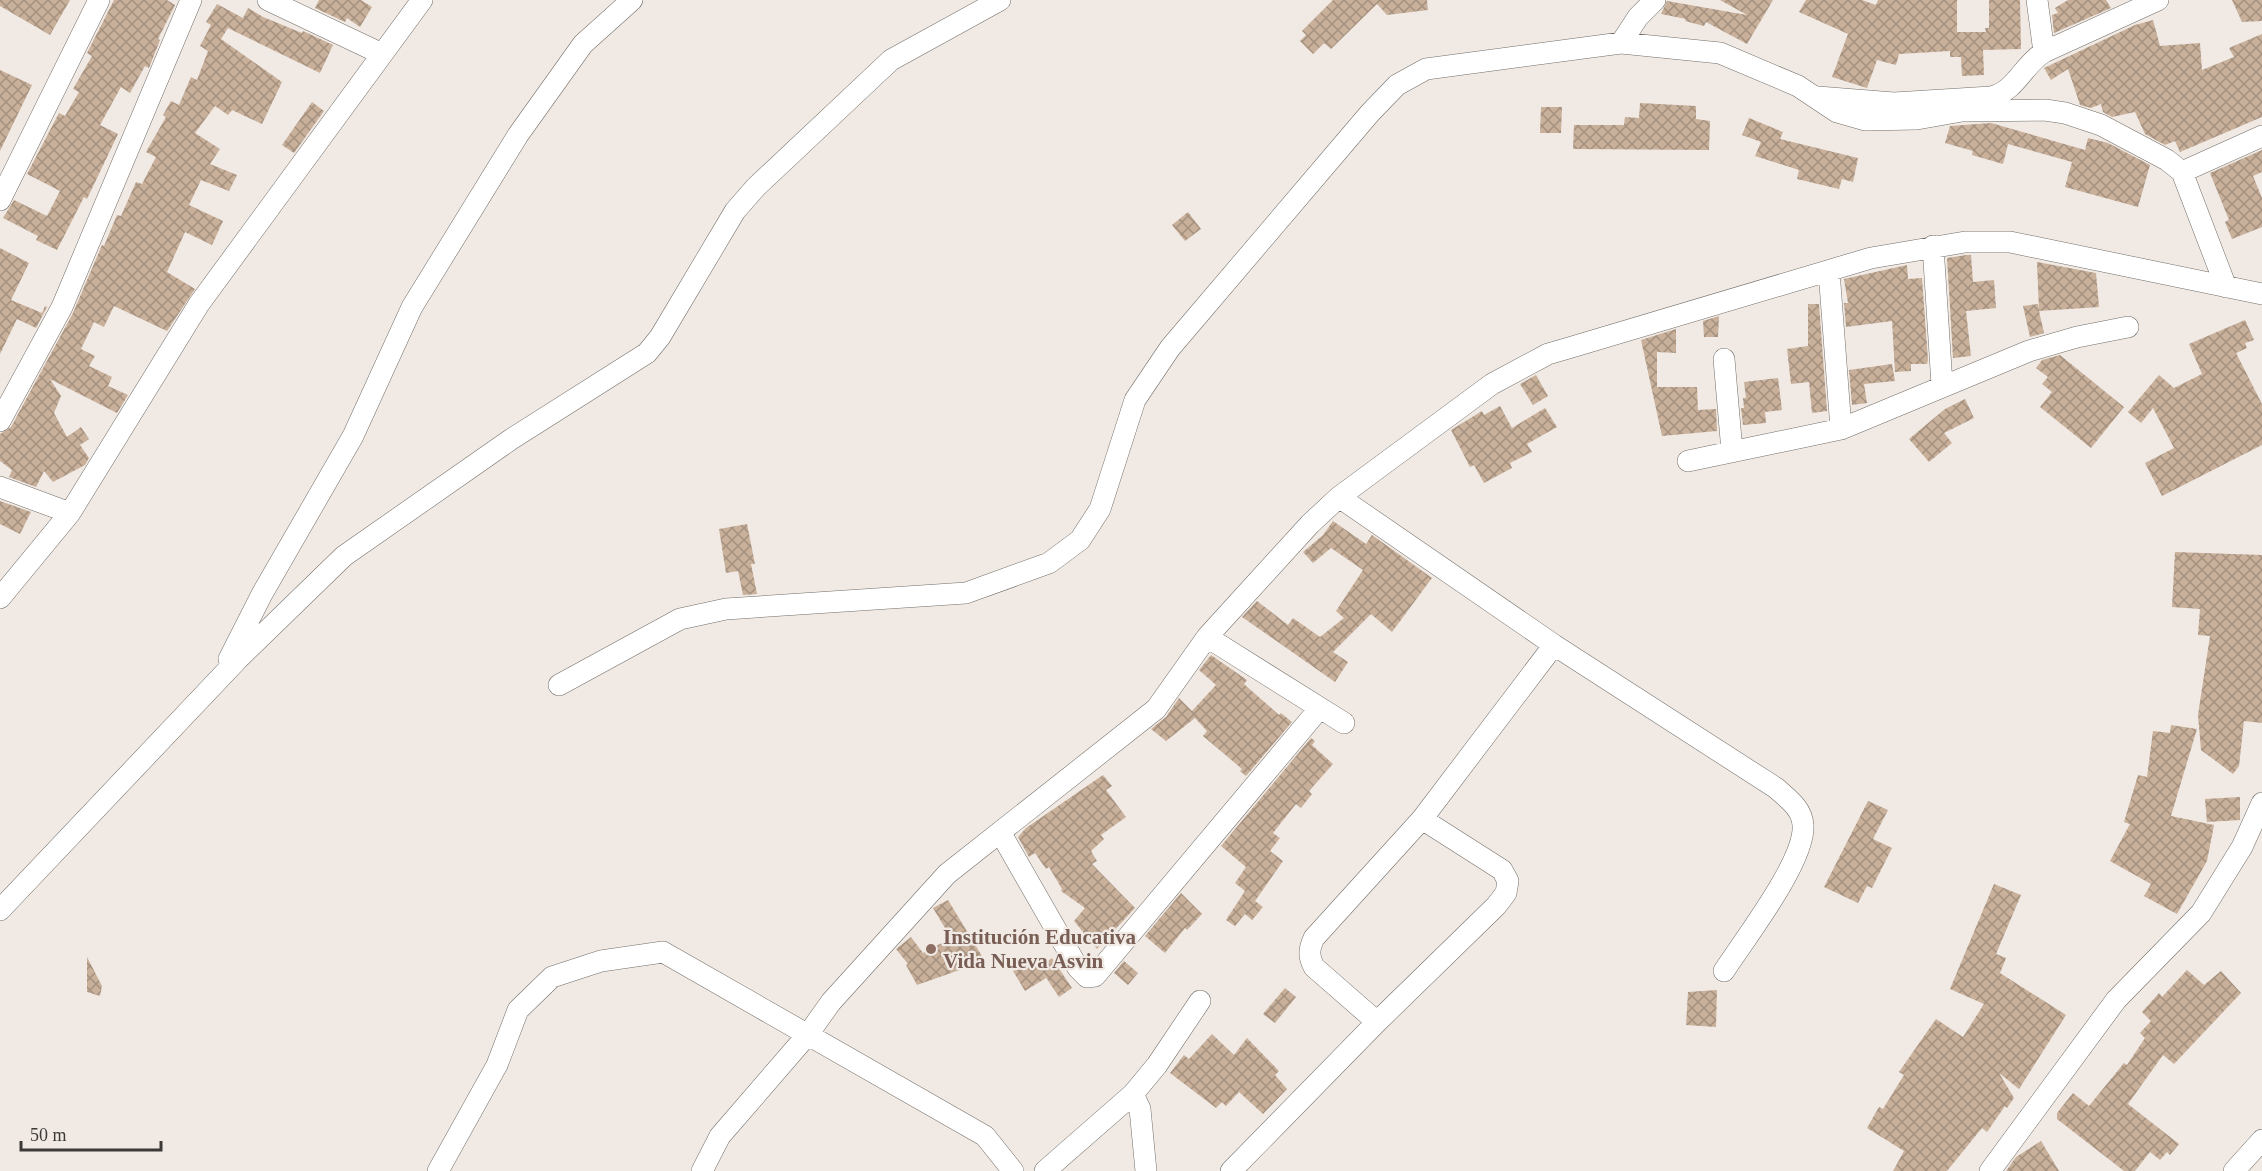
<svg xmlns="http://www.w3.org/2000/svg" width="2262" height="1171" viewBox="0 0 2262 1171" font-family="Georgia,serif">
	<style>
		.building { fill: url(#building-cross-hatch) }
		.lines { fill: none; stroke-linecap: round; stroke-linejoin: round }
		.minor-casing { stroke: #726d68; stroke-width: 22 }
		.minor { stroke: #fff; stroke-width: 21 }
		.education-dot { fill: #8d6e63; stroke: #f1eae4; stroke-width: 2 }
		.labels { text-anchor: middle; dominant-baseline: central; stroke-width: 4.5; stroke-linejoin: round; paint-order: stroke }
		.education-label { font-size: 21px; font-weight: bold; fill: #785e54; stroke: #f1eae4; text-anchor: start }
	</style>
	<defs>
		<pattern id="building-cross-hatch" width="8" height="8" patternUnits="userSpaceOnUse" patternTransform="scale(1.5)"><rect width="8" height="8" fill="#c9b09a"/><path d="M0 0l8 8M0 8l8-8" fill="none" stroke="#a4907e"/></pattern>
	</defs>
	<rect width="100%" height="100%" fill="#f1eae4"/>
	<path class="building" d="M 0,0 L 70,0 L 50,35 L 0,6 Z
		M 114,0 L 167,0 L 175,5 L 158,39 L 160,40 L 149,68 L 145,66 L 130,93 L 121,87 L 100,125 L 118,134 L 87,199 L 84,197 L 57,250 L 36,240 L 38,236 L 3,218 L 14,200 L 47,216 L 60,191 L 27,174 L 59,113 L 65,116 L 79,92 L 73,89 L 92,56 L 87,53 Z
		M 319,0 L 361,0 L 372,7 L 360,27 L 347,18 L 345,22 L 315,8 Z
		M 1333,0 L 1427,0 L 1428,10 L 1387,15 L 1377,4 L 1331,49 L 1324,43 L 1313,54 L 1300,41 L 1306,35 L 1302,31 Z
		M 1720,0 L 1773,0 L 1747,44 L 1706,22 L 1704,26 L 1685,21 L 1686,19 L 1661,14 L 1667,1 L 1747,15 Z
		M 1806,0 L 1862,0 L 1876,5 L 1878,0 L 1957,0 L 1957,32 L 1986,32 L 1985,28 L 1989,28 L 1989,0 L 2020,0 L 2021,49 L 1983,50 L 1984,75 L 1962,76 L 1961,57 L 1950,57 L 1950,51 L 1899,54 L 1896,65 L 1877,60 L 1867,88 L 1832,77 L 1848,34 L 1799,12 Z
		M 2068,0 L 2106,0 L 2111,8 L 2054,33 L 2052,15 L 2058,13 L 2055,8 Z
		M 2232,0 L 2262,0 L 2262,21 L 2242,22 Z
		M 217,4 L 243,18 L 248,8 L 263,17 L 302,33 L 303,31 L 333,45 L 320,73 L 228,28 L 221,39 L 282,82 L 262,124 L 232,110 L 228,115 L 215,106 L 195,133 L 220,149 L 210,164 L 237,175 L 229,191 L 201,180 L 189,205 L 223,221 L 212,245 L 185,232 L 167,272 L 195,289 L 167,331 L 114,306 L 104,327 L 94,322 L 81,349 L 95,356 L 89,366 L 112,377 L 108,386 L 128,395 L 117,413 L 50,379 L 61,396 L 54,413 L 67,437 L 81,427 L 89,439 L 80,445 L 89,458 L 85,465 L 53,482 L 44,471 L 36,487 L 9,477 L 12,470 L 0,461 L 0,434 L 11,427 L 73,313 L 102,245 L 104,246 L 117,215 L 121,216 L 136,182 L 142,184 L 156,157 L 146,152 L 166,117 L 163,115 L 171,101 L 179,105 L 191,77 L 197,80 L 208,51 L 200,46 L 211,25 L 206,22 Z
		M 2153,20 L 2160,46 L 2200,43 L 2202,70 L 2234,57 L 2229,48 L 2262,34 L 2262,117 L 2180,152 L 2175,141 L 2165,145 L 2145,134 L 2135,112 L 2112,117 L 2103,112 L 2101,104 L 2091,108 L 2080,105 L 2068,69 L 2051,80 L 2044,68 L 2135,25 Z
		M 0,70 L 32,85 L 0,151 Z
		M 312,102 L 324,111 L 294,153 L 282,145 Z
		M 1640,103 L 1696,106 L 1696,119 L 1710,121 L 1709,150 L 1573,149 L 1574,125 L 1624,125 L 1625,117 L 1639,118 Z
		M 1541,107 L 1562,107 L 1561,133 L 1540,133 Z
		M 1749,118 L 1783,132 L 1780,139 L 1858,158 L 1853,182 L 1842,179 L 1839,189 L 1797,179 L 1799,170 L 1755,156 L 1761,142 L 1742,135 Z
		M 1991,123 L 2085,150 L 2088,138 L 2108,143 L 2150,165 L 2138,207 L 2065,187 L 2072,162 L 2008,144 L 2003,164 L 1972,155 L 1973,151 L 1945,143 L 1950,126 Z
		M 2262,150 L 2262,172 L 2253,176 L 2262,198 L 2262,227 L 2232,239 L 2225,222 L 2229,220 L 2210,173 Z
		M 1188,212 L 1201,229 L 1185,241 L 1172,225 Z
		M 0,248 L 29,263 L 11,300 L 42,313 L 45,306 L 47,307 L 36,328 L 17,319 L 0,354 Z
		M 1966,255 L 1971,255 L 1973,282 L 1994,280 L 1996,308 L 1966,311 L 1971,356 L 1953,358 L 1947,258 Z
		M 2037,262 L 2096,273 L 2099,307 L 2039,311 L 2044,333 L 2030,337 L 2023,306 L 2038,304 L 2039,310 Z
		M 1907,265 L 1908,279 L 1922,278 L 1928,360 L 1927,364 L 1911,364 L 1911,371 L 1895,372 L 1892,321 L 1846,327 L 1844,303 L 1848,303 L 1844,279 Z
		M 1808,304 L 1819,304 L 1827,411 L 1812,413 L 1809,382 L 1791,384 L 1787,349 L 1808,346 Z
		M 1719,316 L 1718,337 L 1704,337 L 1703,321 Z
		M 2245,320 L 2254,340 L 2245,343 L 2247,348 L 2236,353 L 2262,404 L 2262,445 L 2162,496 L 2145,463 L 2174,448 L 2153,408 L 2141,423 L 2128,412 L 2159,375 L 2174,388 L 2202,374 L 2189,344 Z
		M 1676,329 L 1676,353 L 1657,352 L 1657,387 L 1697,387 L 1698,410 L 1716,409 L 1717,431 L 1662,436 L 1641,340 Z
		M 2060,355 L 2124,407 L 2091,448 L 2040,407 L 2052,392 L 2042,384 L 2048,377 L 2036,368 L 2042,360 Z
		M 1892,364 L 1895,381 L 1864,384 L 1867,403 L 1852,405 L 1849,370 Z
		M 1536,375 L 1548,396 L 1533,405 L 1520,384 Z
		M 1778,378 L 1782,410 L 1765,412 L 1766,423 L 1743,425 L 1741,408 L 1744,408 L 1743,398 L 1746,398 L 1744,382 Z
		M 1965,399 L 1974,418 L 1944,433 L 1952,443 L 1929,462 L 1909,439 L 1945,409 Z
		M 1500,406 L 1512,428 L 1545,408 L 1557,427 L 1527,444 L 1532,452 L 1510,463 L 1512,468 L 1484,483 L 1474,465 L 1470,467 L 1451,430 L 1482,411 L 1484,415 Z
		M 0,501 L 31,512 L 20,534 L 0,524 Z
		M 1333,521 L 1366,544 L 1372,535 L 1432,578 L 1392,632 L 1371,614 L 1333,652 L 1348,662 L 1335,682 L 1242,617 L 1257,601 L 1288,625 L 1293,618 L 1320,637 L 1344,618 L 1336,611 L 1363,570 L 1331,548 L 1313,563 L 1303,552 L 1323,535 Z
		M 747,524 L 755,564 L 751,564 L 757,594 L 743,595 L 738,571 L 726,573 L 719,529 Z
		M 2175,552 L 2262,555 L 2262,723 L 2244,721 L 2239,766 L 2233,774 L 2201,750 L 2198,715 L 2210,636 L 2198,635 L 2200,609 L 2172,607 Z
		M 1211,655 L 1247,680 L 1244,684 L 1279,715 L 1281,713 L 1292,722 L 1246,776 L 1240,771 L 1242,769 L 1203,736 L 1207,731 L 1195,718 L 1166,741 L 1151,729 L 1166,717 L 1179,698 L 1192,711 L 1216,685 L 1199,670 Z
		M 2171,725 L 2197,729 L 2171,816 L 2214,825 L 2207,861 L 2177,914 L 2144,896 L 2151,884 L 2110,861 L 2130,824 L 2124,822 L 2138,775 L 2147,777 L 2153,731 L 2170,733 Z
		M 1311,738 L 1315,741 L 1312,745 L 1333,764 L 1309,791 L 1312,794 L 1301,808 L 1296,804 L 1273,833 L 1280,838 L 1270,851 L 1283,861 L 1255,901 L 1263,907 L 1252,920 L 1245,914 L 1235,926 L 1226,920 L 1245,891 L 1235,883 L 1246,867 L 1221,846 Z
		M 1103,775 L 1112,786 L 1106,790 L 1126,817 L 1101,835 L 1104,839 L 1091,851 L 1097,861 L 1092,864 L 1135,908 L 1097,949 L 1074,921 L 1085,908 L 1061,891 L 1062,889 L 1049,867 L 1046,869 L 1035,853 L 1029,857 L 1018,837 L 1026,828 Z
		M 2240,797 L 2240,820 L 2207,822 L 2205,799 Z
		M 1868,801 L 1888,810 L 1873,839 L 1892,848 L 1872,888 L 1867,886 L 1858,903 L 1824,887 Z
		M 1994,884 L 2021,895 L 1996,954 L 2006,958 L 2000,973 L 2066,1015 L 2019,1089 L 1999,1073 L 2014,1098 L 2007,1108 L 2005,1106 L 1987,1132 L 1982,1128 L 1947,1171 L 1893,1171 L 1904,1151 L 1867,1128 L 1879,1107 L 1883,1109 L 1904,1075 L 1899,1072 L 1936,1019 L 1963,1037 L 1984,1004 L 1950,989 Z
		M 1181,893 L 1202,914 L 1187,930 L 1185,928 L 1165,953 L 1145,936 Z
		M 948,900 L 985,961 L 917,985 L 906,965 L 908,964 L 896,949 L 911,937 L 923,953 L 951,938 L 933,908 Z
		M 87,957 L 102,986 L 100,996 L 87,992 Z
		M 1033,958 L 1046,978 L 1025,991 L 1013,971 Z
		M 1052,958 L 1072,988 L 1059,997 L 1039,967 Z
		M 1124,961 L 1138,973 L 1128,985 L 1114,973 Z
		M 2187,970 L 2204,985 L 2221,971 L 2241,993 L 2174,1064 L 2163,1055 L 2128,1104 L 2179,1144 L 2170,1155 L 2167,1152 L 2160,1160 L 2150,1152 L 2135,1171 L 2124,1171 L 2057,1119 L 2057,1113 L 2073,1093 L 2089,1106 L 2124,1063 L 2127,1065 L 2145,1038 L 2140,1033 L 2151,1021 L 2142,1012 L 2159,993 L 2162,997 Z
		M 1285,988 L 1296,997 L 1275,1023 L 1263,1014 Z
		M 1717,990 L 1716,1027 L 1686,1025 L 1688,992 Z
		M 1212,1034 L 1234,1055 L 1247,1038 L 1279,1071 L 1275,1075 L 1287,1089 L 1263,1114 L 1239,1092 L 1226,1106 L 1222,1102 L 1216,1108 L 1170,1073 L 1184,1055 L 1189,1059 Z
		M 2041,1141 L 2059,1171 L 2006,1171 L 2016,1157 Z"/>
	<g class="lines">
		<g class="minor-casing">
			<path id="minor" d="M 268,0 L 382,54
				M 2037,0 L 2044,52
				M 1621,43 L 1638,17 L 1655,0
				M 1818,97 L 1894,103 L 1991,97 C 2016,91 2023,65 2044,52 L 2158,0
				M 2182,172 L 2262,136
				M 0,200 L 99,0
				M 1933,246 L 1942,385
				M 1829,271 L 1841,429
				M 1724,359 L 1732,451
				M 0,421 L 62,307 L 191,0
				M 1688,461 L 1841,429 L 2029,351 L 2077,337 L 2128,327
				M 0,487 L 70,513
				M 1339,497 L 1554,645 L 1776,788 C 1787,798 1802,808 1803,825 C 1806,860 1744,940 1724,971
				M 0,598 L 70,513 L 199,304 L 422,0
				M 1207,637 L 1344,723
				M 229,659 L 262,594 L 353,436 L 412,307 L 518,135 L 583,44 L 632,0
				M 559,685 L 680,619 L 726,609 L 966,593 L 1049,563 L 1080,540 L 1100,509 L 1135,400 L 1170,348 L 1370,113 L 1397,85 L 1426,69 L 1621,43 L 1720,53 L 1798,86 L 1837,112 L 1865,120 L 1917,119 L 1962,111 L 2045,110 L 2065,113 L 2101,125 L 2167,160 L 2182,172 L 2226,287
				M 1000,832 L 1078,968 L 1087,977 L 1095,976 L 1319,709
				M 0,910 L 239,658 L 344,556 L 510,440 L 647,353 L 660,337 L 735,211 L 756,187 L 891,60 L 1000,0
				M 1377,1022 L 1314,967 C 1308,956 1309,949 1314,938 L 1422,819 L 1554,645
				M 1133,1094 L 1140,1109 L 1146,1171
				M 438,1171 L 497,1065 L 518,1010 L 552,977 L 601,961 L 663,952 L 985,1136 L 1013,1171
				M 702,1171 L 720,1136 L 809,1033 L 831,1002 L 947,874 L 1156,709 L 1207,637 L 1310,524 L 1339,497 L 1492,384 L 1548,354 L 1572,347 L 1871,258 L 1965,242 L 2010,242 L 2262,294
				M 1045,1171 L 1133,1094 L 1157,1065 L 1200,1001
				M 1231,1171 L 1377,1022 L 1496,906 L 1506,893 L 1508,881 L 1502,870 L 1422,819
				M 1990,1171 L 2116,1000 L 2201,913 L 2242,847 L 2262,803
				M 2234,1171 L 2262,1140"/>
		</g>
		<use href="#minor" class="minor"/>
	</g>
	<circle class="education-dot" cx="931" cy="949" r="6"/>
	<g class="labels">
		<g class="education-label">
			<text x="943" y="937">Institución Educativa<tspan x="943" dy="24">Vida Nueva Asvin</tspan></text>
		</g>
	</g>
	<path d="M21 1141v9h140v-9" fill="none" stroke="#3c3a37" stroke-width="3"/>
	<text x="30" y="1141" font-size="18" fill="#3c3a37" stroke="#f1eae4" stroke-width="4.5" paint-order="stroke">50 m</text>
</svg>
